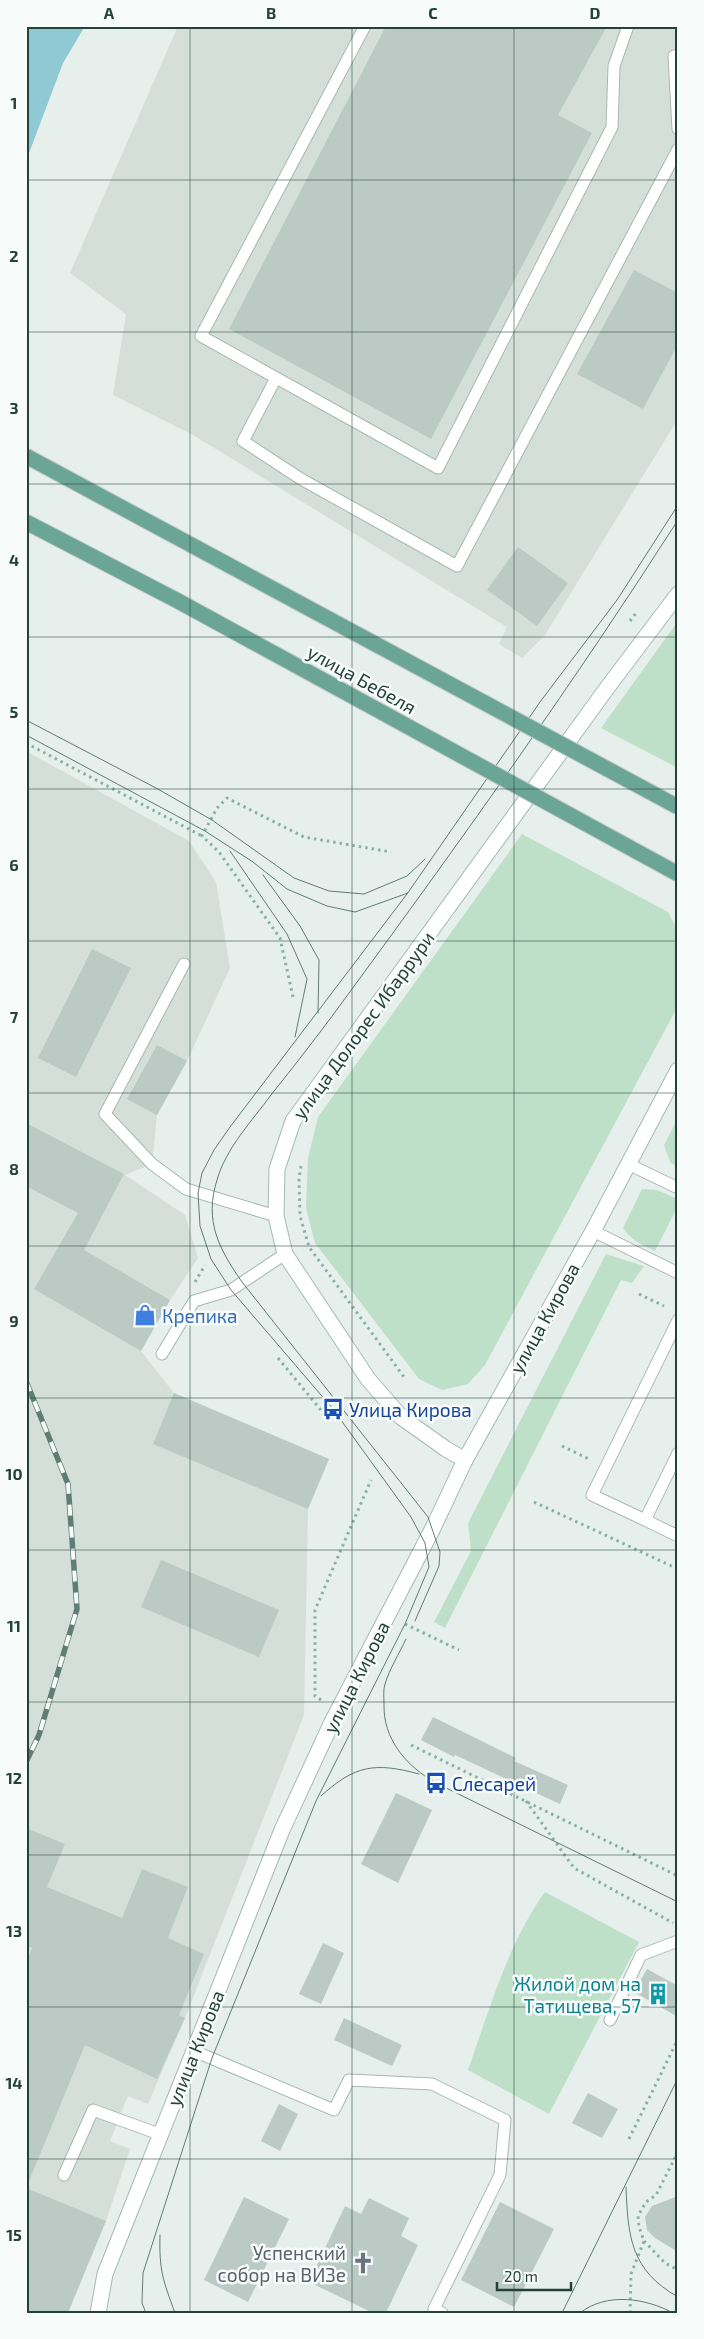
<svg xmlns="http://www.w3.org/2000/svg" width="704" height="2339" viewBox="0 0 704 2339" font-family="'Exo 2',sans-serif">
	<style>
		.built { fill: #d4dfda }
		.green { fill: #bfe0c8 }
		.water { fill: #8ec9d4 }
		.building { fill: #bbcac4 }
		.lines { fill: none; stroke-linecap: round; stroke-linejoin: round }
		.service-casing { stroke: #a8b8b2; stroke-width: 13 }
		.tertiary-casing { stroke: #a8b8b2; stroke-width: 17 }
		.secondary-casing { stroke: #a4bbb3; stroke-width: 17 }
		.path { stroke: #86b3a5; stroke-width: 3; stroke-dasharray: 2.5 4; stroke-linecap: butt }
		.service { stroke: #fff; stroke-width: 11 }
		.tertiary { stroke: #fff; stroke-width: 15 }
		.secondary { stroke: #fff; stroke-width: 15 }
		.tram { stroke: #5f7d75; stroke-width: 1 }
		.rail-casing { stroke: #5f7d75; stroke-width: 5.5 }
		.rail { stroke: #f7fbf9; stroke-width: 4; stroke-dasharray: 11; stroke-linecap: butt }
		.primary-bridge-casing { stroke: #c2cac8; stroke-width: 17; stroke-linecap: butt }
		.primary-bridge { stroke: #6aa596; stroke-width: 15 }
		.grid { fill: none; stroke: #24423a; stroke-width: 1; stroke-opacity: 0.55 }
		.labels { text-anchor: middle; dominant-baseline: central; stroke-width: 5; stroke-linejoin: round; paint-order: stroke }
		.street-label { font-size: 19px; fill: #24423a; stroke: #f7fbf9 }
		.shop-label { font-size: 19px; fill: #366cbe; stroke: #f7fbf9; text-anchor: start }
		.transit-label { font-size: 19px; fill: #164399; stroke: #f7fbf9; text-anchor: start }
		.culture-label { font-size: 19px; fill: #0d838f; stroke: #f7fbf9; text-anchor: end }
		.worship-label { font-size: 19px; fill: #5b616d; stroke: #f7fbf9; text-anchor: end }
		.neatline { fill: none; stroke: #24423a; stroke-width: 2 }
		.grid-label { font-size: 16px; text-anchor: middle; font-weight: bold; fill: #24423a }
	</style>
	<rect width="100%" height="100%" fill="#e6efeb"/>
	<path class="built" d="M 178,26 L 678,26 L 678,419 L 545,635 L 522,658 L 499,644 L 507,627 L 193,435 L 113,395 L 126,314 L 70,273 Z
		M 26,751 L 189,841 L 216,882 L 230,968 L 187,1061 L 157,1115 L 152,1164 L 125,1175 L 185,1215 L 198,1258 L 170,1300 L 141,1351 L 174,1393 L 329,1459 L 308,1509 L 304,1715 L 185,2018 L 148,2104 L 128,2096 L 110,2141 L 130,2149 L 106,2221 L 26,2313 Z"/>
	<path class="green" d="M 678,621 L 678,768 L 601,728 Z
		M 522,834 L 668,912 L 678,931 L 678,1006 L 485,1365 L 468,1384 L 442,1390 L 419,1379 L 315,1243 L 306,1208 L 308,1158 L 318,1117 Z
		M 678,1118 L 678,1168 L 670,1162 L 664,1145 Z
		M 642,1189 L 657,1190 L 678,1199 L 678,1206 L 655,1251 C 642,1245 631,1240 623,1228 Z
		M 606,1254 L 644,1266 L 632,1283 L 621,1280 L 445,1628 L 434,1622 L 471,1551 L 468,1523 Z
		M 545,1892 L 639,1942 L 549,2114 L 468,2070 C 489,2011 508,1943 545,1892 Z"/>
	<path class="water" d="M 26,26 L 85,26 L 63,63 L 26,161 Z"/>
	<path class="building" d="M 386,26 L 607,26 L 558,115 L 592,133 L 431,439 L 229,329 Z
		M 634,270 L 678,293 L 678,344 L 643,409 L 577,374 Z
		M 518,547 L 568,583 L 537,626 L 487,590 Z
		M 92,949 L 131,968 L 76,1077 L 38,1058 Z
		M 157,1045 L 187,1061 L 157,1115 L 127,1099 Z
		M 26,1123 L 124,1174 L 84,1250 L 170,1300 L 141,1351 L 34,1289 L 78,1213 L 26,1186 Z
		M 174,1393 L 329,1459 L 308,1509 L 153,1444 Z
		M 161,1560 L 279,1610 L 259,1657 L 141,1607 Z
		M 433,1717 L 516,1758 L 514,1761 L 568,1785 L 560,1804 L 455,1755 L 454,1757 L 421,1740 Z
		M 396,1793 L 432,1810 L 398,1883 L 361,1864 Z
		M 26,1828 L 65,1844 L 47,1887 L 122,1918 L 142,1869 L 188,1887 L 168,1938 L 204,1954 L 179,2015 L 185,2018 L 157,2079 L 85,2045 L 27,2186 L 26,1963 L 32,1948 L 26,1945 Z
		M 323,1943 L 344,1953 L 321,2004 L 299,1994 Z
		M 647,1969 L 678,1986 L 678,2017 L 634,1992 Z
		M 344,2018 L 402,2045 L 392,2066 L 334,2040 Z
		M 588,2093 L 618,2109 L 602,2138 L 572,2123 Z
		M 279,2104 L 298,2114 L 280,2151 L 261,2141 Z
		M 26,2188 L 106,2221 L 68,2313 L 26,2313 Z
		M 678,2196 L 678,2252 L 655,2238 L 647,2230 L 645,2217 L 652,2206 Z
		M 244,2197 L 289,2219 L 248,2302 L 204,2280 Z
		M 369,2198 L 409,2218 L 401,2236 L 418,2245 L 386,2313 L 373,2313 L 309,2282 L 345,2206 L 361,2214 Z
		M 500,2202 L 554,2229 L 514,2307 L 461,2280 Z"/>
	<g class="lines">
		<g class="service-casing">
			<path id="service" d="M 365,26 L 201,336 L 438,468 L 612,127 L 614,66 L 628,26
				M 674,56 L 678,129
				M 276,378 L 243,441 L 301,479 L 457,566 L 678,149
				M 184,964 L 105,1114 L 152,1164 L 186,1189 L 276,1216
				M 628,1164 L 678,1188
				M 593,1231 L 678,1273
				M 678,1320 L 592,1495 L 645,1520 L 678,1453
				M 162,1354 L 194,1301 L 231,1290 L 285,1254
				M 645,1520 L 678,1536
				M 610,2020 L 641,1955 L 678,1941
				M 194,2051 L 334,2110 L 349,2080 L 432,2084 L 505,2120 L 500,2175 L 434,2309 L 442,2313
				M 64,2175 L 93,2110 L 159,2134"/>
		</g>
		<g class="tertiary-casing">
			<path id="tertiary" d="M 98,2313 L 105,2274 L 282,1830 L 332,1722 L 433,1528 L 465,1460"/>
		</g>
		<g class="secondary-casing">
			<path id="secondary" d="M 678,594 L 607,688 L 293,1121 L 277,1169 L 276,1216 L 285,1254 L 368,1379 L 401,1417 L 446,1449 L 465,1460 L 593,1231 L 678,1070"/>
		</g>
		<path class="path" d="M 630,621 L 636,613
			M 26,743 L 202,836
			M 293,997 L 280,938 L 219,852 L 202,836 L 217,808 L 227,798 L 304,837 L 391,852
			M 301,1166 L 299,1179 L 300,1216 L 309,1247 L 404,1377
			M 195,1282 L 205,1265
			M 639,1294 L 664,1306
			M 278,1358 L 330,1421
			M 562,1446 L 591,1460
			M 534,1502 L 678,1569
			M 405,1624 L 459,1650
			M 321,1700 L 315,1696 L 315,1610 L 371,1480
			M 411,1745 L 678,1876
			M 526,1801 L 574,1868 L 673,1923
			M 629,2139 L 678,2039
			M 644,2241 L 665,2263 L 678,2270
			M 630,2313 L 631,2274 L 644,2241 L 639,2227 L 638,2216 L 646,2202 L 656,2195 L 678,2152"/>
		<use href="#service" class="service"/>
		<use href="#tertiary" class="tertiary"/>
		<use href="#secondary" class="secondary"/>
		<path class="tram" d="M 26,720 L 156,788 L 212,820 L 294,878 L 329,891 L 364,894 L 407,876 L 425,859
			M 26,735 L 205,831 L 253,862 L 287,889 L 327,906 L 355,912 L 408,893
			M 230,851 L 287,934 L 307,979 L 295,1037
			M 263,875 L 300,926 L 319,960 L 318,1013
			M 415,1621 L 439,1566 L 440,1552 L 428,1517 L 242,1282 C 219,1249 204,1221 217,1180 C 226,1148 252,1121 271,1095 C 299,1060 326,1025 352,989 C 465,835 575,681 678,520
			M 406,1639 C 399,1654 390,1668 385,1684 C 383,1690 384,1697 384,1704 C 383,1739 406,1766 436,1783 L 678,1902
			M 321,1796 C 355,1765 375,1762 419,1774
			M 626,2187 C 628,2236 630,2270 678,2297
			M 160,2235 C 159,2271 163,2280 175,2313
			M 146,2313 L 142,2303 L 143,2273 L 212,2058 L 316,1801 L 405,1624 L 429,1567 L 425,1543 L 411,1517 L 333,1409 L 231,1290 L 211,1259 L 200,1226 L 198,1193 L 202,1173 L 214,1150 L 230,1127 L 407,894 L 540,702 L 617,600 L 678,505
			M 562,2313 L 678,2078
			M 580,2313 C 606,2292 646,2298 673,2313"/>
		<g class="rail-casing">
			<path id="rail" d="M 26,1381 L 68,1484 L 77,1609 L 39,1735 L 26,1762"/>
		</g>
		<use href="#rail" class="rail"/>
		<g class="primary-bridge-casing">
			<path id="primary-bridge" d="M 26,456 L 678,807
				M 26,522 L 178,601 L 678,874"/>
		</g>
		<use href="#primary-bridge" class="primary-bridge"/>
	</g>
	<path class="grid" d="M 190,26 L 190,2313M 352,26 L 352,2313M 514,26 L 514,2313M 26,180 L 678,180M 26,332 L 678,332M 26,484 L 678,484M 26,637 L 678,637M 26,789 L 678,789M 26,941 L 678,941M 26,1093 L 678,1093M 26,1246 L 678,1246M 26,1398 L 678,1398M 26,1550 L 678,1550M 26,1702 L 678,1702M 26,1855 L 678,1855M 26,2007 L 678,2007M 26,2159 L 678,2159"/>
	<defs>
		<g id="shop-bare" transform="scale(1.725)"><path d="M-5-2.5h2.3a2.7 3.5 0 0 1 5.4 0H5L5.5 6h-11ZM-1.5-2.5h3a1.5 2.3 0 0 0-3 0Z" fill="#3f7fe0" stroke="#f7fbf9" stroke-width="2.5" paint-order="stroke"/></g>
		<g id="bus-bare" transform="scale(1.725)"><path d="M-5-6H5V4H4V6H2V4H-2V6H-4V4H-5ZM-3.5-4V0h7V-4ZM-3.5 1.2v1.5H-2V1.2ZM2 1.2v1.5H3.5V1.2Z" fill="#1a4fb4" stroke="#f7fbf9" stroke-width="2.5" paint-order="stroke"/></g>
		<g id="building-bare" transform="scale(1.725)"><path d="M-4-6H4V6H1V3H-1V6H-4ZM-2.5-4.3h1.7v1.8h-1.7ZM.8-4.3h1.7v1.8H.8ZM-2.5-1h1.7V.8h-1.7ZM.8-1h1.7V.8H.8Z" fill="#0f9aa8" stroke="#f7fbf9" stroke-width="2.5" paint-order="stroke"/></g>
		<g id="church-bare" transform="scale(1.725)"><path d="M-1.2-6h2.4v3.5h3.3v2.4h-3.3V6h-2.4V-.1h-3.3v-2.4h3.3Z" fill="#6b7280" stroke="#f7fbf9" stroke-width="2.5" paint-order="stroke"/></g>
	</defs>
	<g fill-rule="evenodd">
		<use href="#shop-bare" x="145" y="1315"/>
		<use href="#bus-bare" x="333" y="1409"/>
		<use href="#bus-bare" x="436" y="1783"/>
		<use href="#building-bare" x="658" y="1994"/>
		<use href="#church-bare" x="363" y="2263"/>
	</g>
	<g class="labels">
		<g class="street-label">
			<text transform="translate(362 679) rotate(29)">улица Бебеля</text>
			<text transform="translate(363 1025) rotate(-54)">улица Долорес Ибаррури</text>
			<text transform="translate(544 1318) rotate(-61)">улица Кирова</text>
			<text transform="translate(356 1677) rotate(-63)">улица Кирова</text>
			<text transform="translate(195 2048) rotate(-68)">улица Кирова</text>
		</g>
		<g class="shop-label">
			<text x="162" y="1315">Крепика</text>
		</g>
		<g class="transit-label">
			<text x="349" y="1409">Улица Кирова</text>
			<text x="452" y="1783">Слесарей</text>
		</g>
		<g class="culture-label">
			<text x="641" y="1983">Жилой дом на<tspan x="641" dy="22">Татищева, 57</tspan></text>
		</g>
		<g class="worship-label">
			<text x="346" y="2252">Успенский<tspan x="346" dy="22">собор на ВИЗе</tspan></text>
		</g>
	</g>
	<rect width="704" height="2339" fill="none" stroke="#f7fbf9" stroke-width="55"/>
	<path d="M497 2282v8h74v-8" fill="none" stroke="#24423a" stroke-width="2.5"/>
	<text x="504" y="2282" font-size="15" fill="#24423a" stroke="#f7fbf9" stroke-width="4" paint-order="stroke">20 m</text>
	<rect x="28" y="28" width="648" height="2284" class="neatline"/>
	<g class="grid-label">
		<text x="109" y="19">A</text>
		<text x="271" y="19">B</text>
		<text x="433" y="19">C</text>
		<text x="595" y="19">D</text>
		<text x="14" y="109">1</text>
		<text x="14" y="262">2</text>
		<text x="14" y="414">3</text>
		<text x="14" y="566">4</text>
		<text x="14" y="718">5</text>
		<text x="14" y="871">6</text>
		<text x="14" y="1023">7</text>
		<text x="14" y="1175">8</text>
		<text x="14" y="1327">9</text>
		<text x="14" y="1480">10</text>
		<text x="14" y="1632">11</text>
		<text x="14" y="1784">12</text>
		<text x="14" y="1937">13</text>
		<text x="14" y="2089">14</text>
		<text x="14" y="2241">15</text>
	</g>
</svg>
